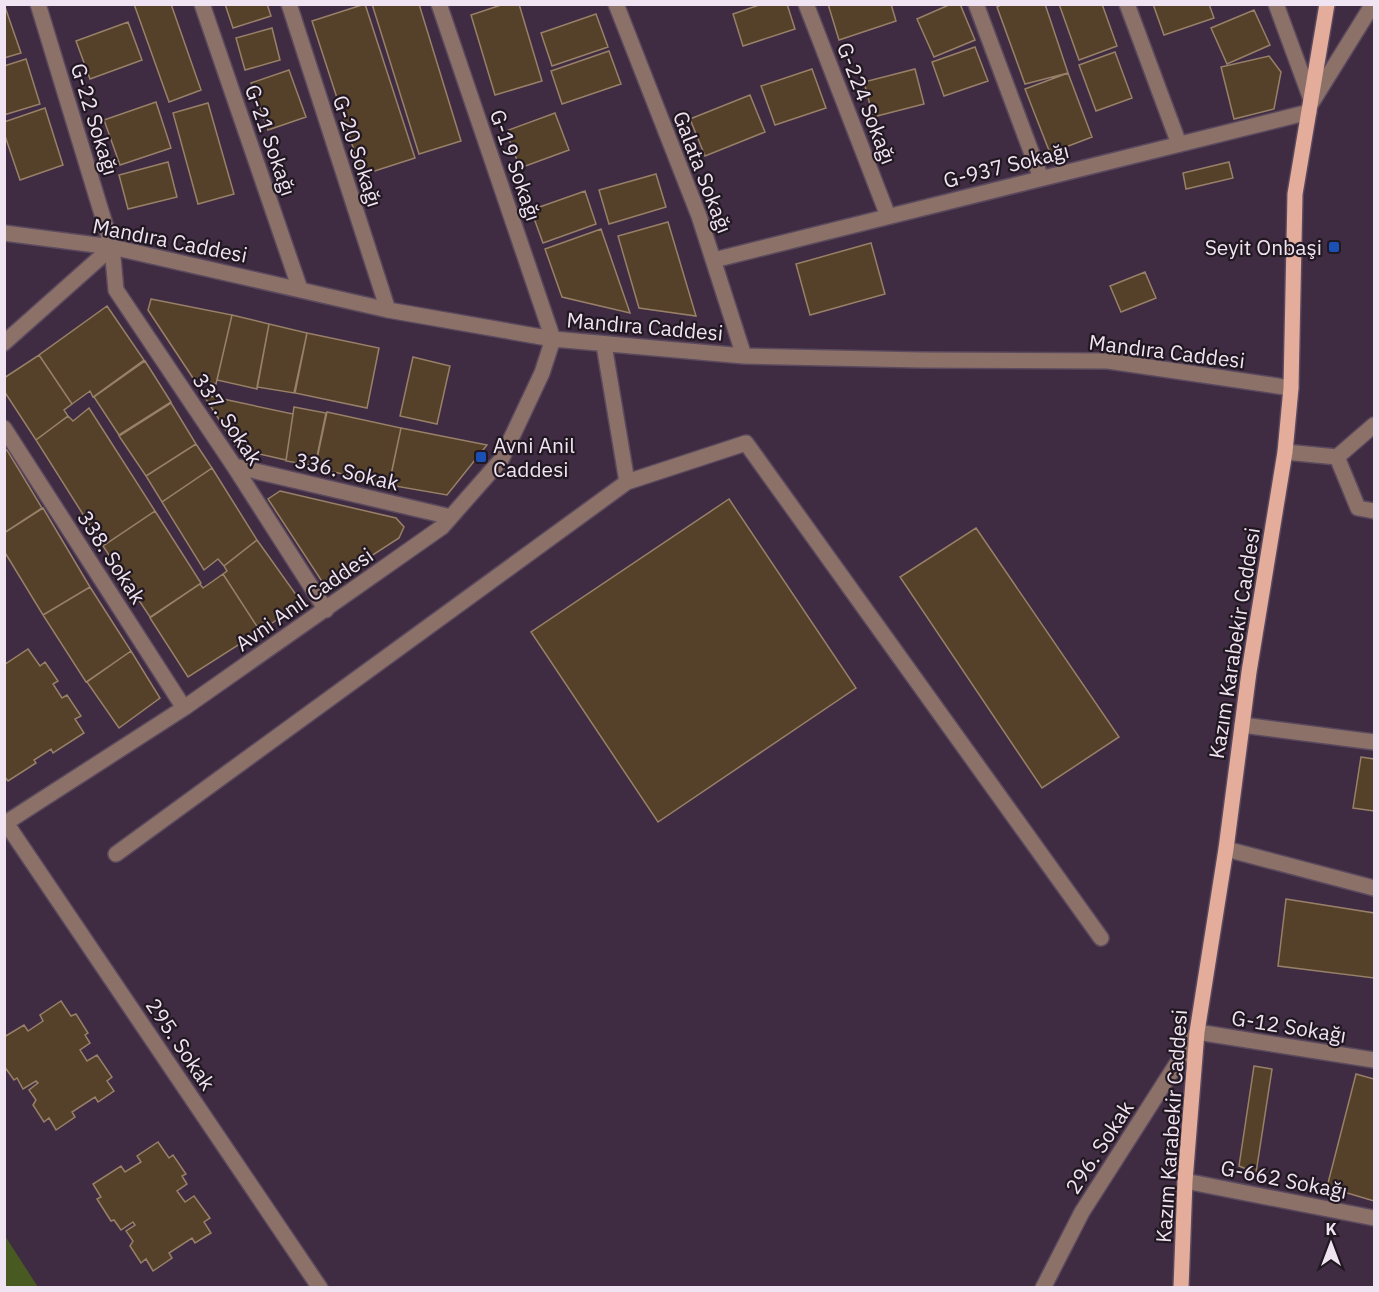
<svg xmlns="http://www.w3.org/2000/svg" width="1379" height="1292" viewBox="0 0 1379 1292" font-family="'IBM Plex Sans',sans-serif">
	<style>
		.green { fill: #495922 }
		.building { fill: #55402a; stroke: #988068; stroke-width: 1.5 }
		.lines { fill: none; stroke-linecap: round; stroke-linejoin: round }
		.minor-casing { stroke: #5b495e; stroke-width: 18 }
		.major-casing { stroke: #5b495e; stroke-width: 18 }
		.minor { stroke: #8c7169; stroke-width: 15 }
		.major { stroke: #e4ac9b; stroke-width: 15 }
		.transit-dot { fill: #1a4fb4; stroke: #211822; stroke-width: 2 }
		.labels { text-anchor: middle; dominant-baseline: central; stroke-width: 4.5; stroke-linejoin: round; paint-order: stroke }
		.street-label { font-size: 21px; fill: #f1e4f2; stroke: #211822 }
		.poi-label { font-size: 21px; fill: #f1e4f2; stroke: #211822; text-anchor: end }
	</style>
	<rect width="100%" height="100%" fill="#3f2c42"/>
	<path class="green" d="M 5,1236 L 38,1287 L 5,1287 Z"/>
	<path class="building" d="M 4,4 L 21,53 L 4,58 Z
		M 134,4 L 171,4 L 201,90 L 169,102 Z
		M 225,4 L 267,4 L 271,16 L 233,28 Z
		M 365,4 L 415,158 L 362,175 L 312,21 Z
		M 372,4 L 419,4 L 461,141 L 419,154 Z
		M 504,4 L 519,4 L 542,81 L 495,95 L 471,15 Z
		M 762,4 L 787,4 L 795,29 L 743,46 L 733,14 Z
		M 828,4 L 891,4 L 896,21 L 839,40 Z
		M 951,4 L 960,4 L 975,40 L 934,57 L 917,19 Z
		M 1002,4 L 1045,4 L 1068,73 L 1025,84 L 997,7 Z
		M 1059,4 L 1102,4 L 1117,46 L 1079,60 Z
		M 1153,4 L 1209,4 L 1214,18 L 1164,35 Z
		M 1254,10 L 1270,45 L 1227,64 L 1211,28 Z
		M 596,14 L 608,47 L 552,66 L 541,33 Z
		M 128,22 L 142,60 L 90,79 L 76,41 Z
		M 272,28 L 280,60 L 245,70 L 236,38 Z
		M 975,47 L 988,81 L 944,96 L 932,62 Z
		M 609,51 L 621,84 L 562,104 L 551,71 Z
		M 1115,52 L 1132,98 L 1096,111 L 1079,65 Z
		M 1269,56 L 1281,72 L 1274,109 L 1234,119 L 1221,67 Z
		M 26,59 L 40,104 L 4,115 L 4,66 Z
		M 812,69 L 826,108 L 775,125 L 761,86 Z
		M 915,69 L 924,104 L 873,117 L 864,82 Z
		M 289,70 L 306,117 L 268,130 L 251,83 Z
		M 1068,73 L 1092,137 L 1050,153 L 1025,89 Z
		M 750,95 L 765,132 L 705,156 L 690,119 Z
		M 156,102 L 171,148 L 120,165 L 104,120 Z
		M 208,103 L 234,194 L 198,204 L 173,113 Z
		M 45,108 L 63,165 L 20,180 L 4,133 L 4,122 Z
		M 555,113 L 569,150 L 520,168 L 506,131 Z
		M 168,162 L 177,197 L 128,209 L 119,175 Z
		M 1229,162 L 1233,178 L 1186,189 L 1183,173 Z
		M 656,174 L 666,207 L 609,224 L 599,190 Z
		M 585,191 L 596,224 L 543,243 L 531,210 Z
		M 668,222 L 696,316 L 639,308 L 618,236 Z
		M 601,229 L 630,313 L 562,297 L 545,249 Z
		M 871,243 L 885,294 L 810,315 L 796,264 Z
		M 1145,272 L 1156,298 L 1121,312 L 1110,286 Z
		M 151,299 L 232,315 L 216,384 L 193,378 L 148,310 Z
		M 107,306 L 144,360 L 93,397 L 90,391 L 72,404 L 39,355 Z
		M 232,315 L 269,324 L 257,389 L 217,380 Z
		M 269,324 L 307,333 L 294,393 L 257,387 Z
		M 307,333 L 379,348 L 367,408 L 295,393 Z
		M 39,355 L 72,404 L 64,410 L 68,416 L 36,440 L 4,391 L 4,378 Z
		M 413,357 L 450,366 L 437,424 L 400,416 Z
		M 145,361 L 171,402 L 119,435 L 94,397 Z
		M 209,396 L 293,414 L 286,460 L 238,449 L 206,399 Z
		M 171,403 L 196,444 L 146,476 L 119,436 Z
		M 294,407 L 326,413 L 315,466 L 286,461 Z
		M 89,408 L 155,511 L 103,546 L 36,440 L 68,416 L 73,421 Z
		M 327,412 L 401,428 L 389,484 L 315,468 Z
		M 401,428 L 487,445 L 447,495 L 389,485 Z
		M 196,444 L 212,468 L 162,502 L 146,476 Z
		M 7,450 L 42,508 L 4,533 L 4,451 Z
		M 212,468 L 257,540 L 224,566 L 218,559 L 204,570 L 162,502 Z
		M 280,491 L 396,518 L 404,527 L 399,538 L 325,586 L 268,499 Z
		M 729,499 L 856,688 L 658,822 L 531,632 Z
		M 43,508 L 90,587 L 43,615 L 4,551 L 4,533 Z
		M 155,511 L 201,583 L 150,617 L 103,546 Z
		M 976,528 L 1119,737 L 1042,788 L 900,577 Z
		M 257,540 L 302,603 L 260,631 L 223,574 L 227,571 L 224,566 Z
		M 223,574 L 260,631 L 188,677 L 150,618 L 200,584 L 203,588 Z
		M 90,587 L 131,651 L 86,682 L 43,615 Z
		M 28,649 L 40,666 L 45,662 L 58,681 L 53,684 L 62,698 L 67,695 L 81,716 L 75,719 L 84,733 L 53,753 L 51,749 L 34,760 L 36,763 L 8,781 L 4,776 L 4,665 Z
		M 131,651 L 160,698 L 119,728 L 87,682 Z
		M 1361,757 L 1374,759 L 1374,811 L 1353,808 Z
		M 1286,899 L 1374,913 L 1374,978 L 1278,966 Z
		M 61,1001 L 71,1016 L 76,1014 L 88,1033 L 85,1035 L 90,1043 L 80,1050 L 87,1061 L 97,1055 L 112,1077 L 107,1081 L 114,1091 L 98,1102 L 95,1097 L 72,1112 L 75,1117 L 56,1130 L 49,1118 L 44,1122 L 33,1105 L 36,1100 L 29,1090 L 38,1083 L 36,1081 L 23,1089 L 17,1078 L 14,1080 L 4,1066 L 4,1037 L 24,1025 L 28,1031 L 43,1021 L 40,1015 Z
		M 1254,1066 L 1272,1069 L 1256,1173 L 1239,1166 Z
		M 1356,1074 L 1374,1079 L 1374,1201 L 1327,1187 Z
		M 158,1142 L 169,1158 L 173,1155 L 186,1174 L 182,1176 L 187,1184 L 177,1191 L 185,1202 L 194,1196 L 210,1218 L 204,1222 L 211,1233 L 195,1243 L 192,1238 L 169,1253 L 172,1258 L 153,1271 L 146,1259 L 141,1263 L 130,1246 L 133,1241 L 126,1231 L 135,1225 L 133,1222 L 121,1230 L 114,1220 L 111,1221 L 97,1199 L 101,1197 L 93,1184 L 121,1166 L 125,1172 L 141,1162 L 137,1156 Z"/>
	<g class="lines">
		<g class="minor-casing">
			<path id="minor" d="M 38,4 L 112,247 L 116,290 L 234,466 L 326,610
				M 202,4 L 300,289
				M 289,4 L 388,310
				M 439,4 L 553,339
				M 616,4 L 699,216 L 744,356
				M 806,4 L 888,216
				M 976,4 L 1041,178
				M 1127,4 L 1179,144
				M 1276,4 L 1312,102
				M 1312,102 L 1373,4
				M 4,233 L 112,247 L 388,310 L 553,339 L 744,356 L 921,360 L 1108,361 L 1291,388
				M 714,260 L 1309,112
				M 4,343 L 112,247
				M 4,428 L 184,708
				M 1285,452 L 1337,457 L 1374,425
				M 1337,457 L 1358,508 L 1374,511
				M 234,466 L 451,517
				M 627,482 L 746,443 L 1101,938
				M 1242,725 L 1374,742
				M 6,823 L 320,1288
				M 4,824 L 184,708 L 442,527 L 501,460 L 542,373 L 553,339
				M 1226,849 L 1374,888
				M 116,854 L 627,482 L 604,345
				M 1185,1181 L 1374,1218
				M 1043,1288 L 1082,1212 L 1197,1032 L 1374,1060"/>
		</g>
		<g class="major-casing">
			<path id="major" d="M 1181,1288 L 1185,1181 L 1197,1032 L 1226,849 L 1249,672 L 1285,452 L 1291,388 L 1295,194 L 1327,4"/>
		</g>
		<use href="#minor" class="minor"/>
		<use href="#major" class="major"/>
	</g>
	<g class="transit-dot">
		<rect x="1328" y="241" width="12" height="12" rx="3"/>
		<rect x="475" y="451" width="12" height="12" rx="3"/>
	</g>
	<g class="labels">
		<g class="street-label">
			<text transform="translate(867 103) rotate(69)">G-224 Sokağı</text>
			<text transform="translate(95 119) rotate(73)">G-22 Sokağı</text>
			<text transform="translate(271 140) rotate(71)">G-21 Sokağı</text>
			<text transform="translate(358 151) rotate(72)">G-20 Sokağı</text>
			<text transform="translate(516 165) rotate(71)">G-19 Sokağı</text>
			<text transform="translate(1006 165) rotate(-14)">G-937 Sokağı</text>
			<text transform="translate(703 172) rotate(69)">Galata Sokağı</text>
			<text transform="translate(170 240) rotate(11)">Mandıra Caddesi</text>
			<text transform="translate(645 326) rotate(5)">Mandıra Caddesi</text>
			<text transform="translate(1167 351) rotate(7)">Mandıra Caddesi</text>
			<text transform="translate(228 419) rotate(56)">337. Sokak</text>
			<text transform="translate(347 471) rotate(13)">336. Sokak</text>
			<text transform="translate(112 557) rotate(57)">338. Sokak</text>
			<text transform="translate(304 599) rotate(-35)">Avni Anıl Caddesi</text>
			<text transform="translate(1234 643) rotate(-81)">Kazım Karabekir Caddesi</text>
			<text transform="translate(1289 1026) rotate(9)">G-12 Sokağı</text>
			<text transform="translate(181 1044) rotate(56)">295. Sokak</text>
			<text transform="translate(1171 1126) rotate(-86)">Kazım Karabekir Caddesi</text>
			<text transform="translate(1099 1147) rotate(-57)">296. Sokak</text>
			<text transform="translate(1284 1179) rotate(11)">G-662 Sokağı</text>
		</g>
		<g class="poi-label">
			<text x="1322" y="247">Seyit Onbaşi</text>
			<text x="493" y="445" text-anchor="start">Avni Anil<tspan x="493" dy="24">Caddesi</tspan></text>
		</g>
	</g>
	<rect width="1379" height="1292" fill="none" stroke="#f1e4f2" stroke-width="12"/>
	<g transform="translate(1331 1244)" stroke="#211822" stroke-width="4.5" paint-order="stroke">
	<path d="M0-4.5L10 22L0 15L-10 22Z" fill="#f1e4f2"/>
	<text y="-9" font-size="16" font-weight="bold" text-anchor="middle" fill="#f1e4f2">K</text>
	</g>
</svg>
